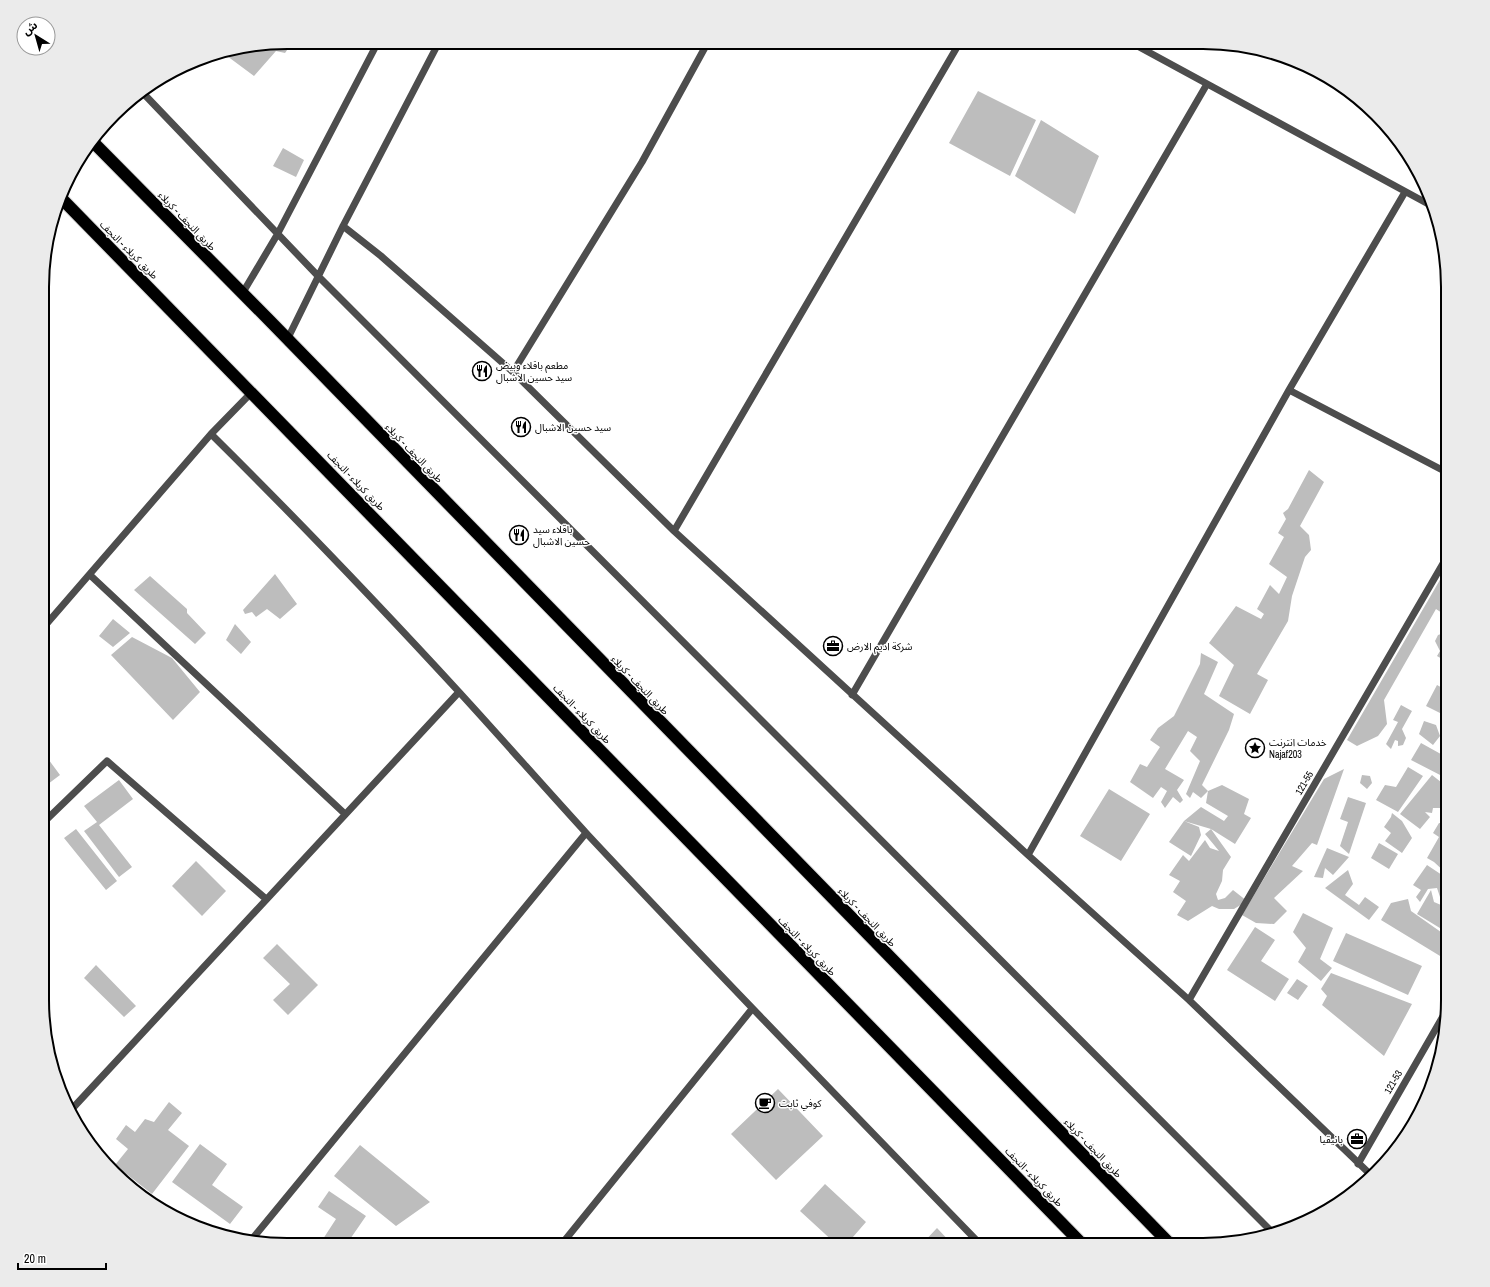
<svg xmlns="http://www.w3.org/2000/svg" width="1490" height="1287" viewBox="0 0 1490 1287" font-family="'Archivo Narrow','Noto Sans Arabic',sans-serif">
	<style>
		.building { fill: #bdbdbd }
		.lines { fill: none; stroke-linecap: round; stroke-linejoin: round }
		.highway-casing { stroke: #dbdbdb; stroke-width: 14 }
		.minor { stroke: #4d4d4d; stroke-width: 7 }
		.highway { stroke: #000; stroke-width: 12 }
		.labels { text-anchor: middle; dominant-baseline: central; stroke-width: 3; stroke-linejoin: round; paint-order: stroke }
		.street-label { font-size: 10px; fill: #000; stroke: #fff }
		.poi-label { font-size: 10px; fill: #000; stroke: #fff; text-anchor: start }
		.rim { fill: none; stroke: #000; stroke-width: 2 }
	</style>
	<rect width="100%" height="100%" fill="#fff"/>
	<path class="building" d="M 287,42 L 293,42 L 285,53 L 276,51 L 254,76 L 223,53 Z
		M 978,91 L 1036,120 L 1010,176 L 949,143 Z
		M 1041,120 L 1099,156 L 1075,214 L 1015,176 Z
		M 283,148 L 304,160 L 296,177 L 273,166 Z
		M 1309,470 L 1324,482 L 1300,526 L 1309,535 L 1311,550 L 1305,557 L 1292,596 L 1288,621 L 1257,674 L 1268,680 L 1250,714 L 1219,696 L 1234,665 L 1209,643 L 1236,606 L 1261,619 L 1264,614 L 1257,609 L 1270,585 L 1279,594 L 1287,577 L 1269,564 L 1284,537 L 1278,533 L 1286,519 L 1283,513 L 1288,509 Z
		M 1448,566 L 1448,589 L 1445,615 L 1436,609 L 1384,700 L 1387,724 L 1378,736 L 1357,746 L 1347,740 Z
		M 275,574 L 297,604 L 280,619 L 267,609 L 256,617 L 252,612 L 245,614 L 243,610 Z
		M 150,576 L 187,609 L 187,613 L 206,633 L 195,644 L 134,590 Z
		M 113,619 L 130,633 L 113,647 L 99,636 Z
		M 235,624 L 251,642 L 241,654 L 226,640 Z
		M 1441,634 L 1448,638 L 1448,649 L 1442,659 L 1437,656 L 1440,651 L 1435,641 L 1438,635 Z
		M 132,637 L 172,658 L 200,692 L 173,720 L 111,655 Z
		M 1201,653 L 1218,662 L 1204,694 L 1234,714 L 1229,730 L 1202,785 L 1208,791 L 1201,798 L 1193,792 L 1190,798 L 1186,794 L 1200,761 L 1190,751 L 1197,737 L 1188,731 L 1165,769 L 1184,780 L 1177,790 L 1183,800 L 1180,803 L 1173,797 L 1165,808 L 1161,802 L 1167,791 L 1161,787 L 1153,798 L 1130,782 L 1140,764 L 1147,767 L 1160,747 L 1150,740 L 1158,728 L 1174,716 L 1200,664 Z
		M 1437,685 L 1448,691 L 1448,717 L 1426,706 Z
		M 1401,705 L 1412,711 L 1402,729 L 1406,738 L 1403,745 L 1398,746 L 1398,741 L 1395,740 L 1391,749 L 1386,744 L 1398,722 L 1393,720 Z
		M 1424,721 L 1436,725 L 1440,736 L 1433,745 L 1419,734 Z
		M 1421,743 L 1448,758 L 1448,770 L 1444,777 L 1411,760 Z
		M 43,752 L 60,775 L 44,787 L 43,786 Z
		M 1408,767 L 1423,776 L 1398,812 L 1376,800 L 1385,785 L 1396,787 Z
		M 1344,769 L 1317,845 L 1312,843 L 1292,866 L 1303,871 L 1274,898 L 1287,911 L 1274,924 L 1256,923 L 1242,915 L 1324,779 Z
		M 1362,775 L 1370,776 L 1372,783 L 1367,789 L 1360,783 Z
		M 1432,775 L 1446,786 L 1448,783 L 1448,785 L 1441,795 L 1446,799 L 1440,808 L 1433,808 L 1432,813 L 1425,812 L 1430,817 L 1420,829 L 1400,814 Z
		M 119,780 L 133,799 L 99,825 L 132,867 L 119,877 L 84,831 L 97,822 L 84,806 Z
		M 1222,785 L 1249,799 L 1244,814 L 1251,818 L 1235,844 L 1211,829 L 1184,821 L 1201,807 L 1224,821 L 1228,816 L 1206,803 L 1208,791 Z
		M 1109,789 L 1150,814 L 1121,861 L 1080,836 Z
		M 1348,797 L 1366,803 L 1349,854 L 1340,846 L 1348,822 L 1340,819 Z
		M 1392,813 L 1402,821 L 1412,838 L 1402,853 L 1385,841 L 1391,833 L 1384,827 L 1391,817 Z
		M 1184,821 L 1199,827 L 1201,835 L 1191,856 L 1169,842 Z
		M 1439,823 L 1448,824 L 1448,875 L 1434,862 L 1427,858 L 1439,837 L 1433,833 Z
		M 76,829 L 117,881 L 106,890 L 64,838 Z
		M 1211,829 L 1231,857 L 1223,870 L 1222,881 L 1216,894 L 1218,900 L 1225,898 L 1233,890 L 1247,901 L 1234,909 L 1219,909 L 1212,906 L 1188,921 L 1177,915 L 1186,901 L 1173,892 L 1180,881 L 1169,875 L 1183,855 L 1189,861 L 1205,840 L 1210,848 L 1219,851 L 1205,834 Z
		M 1379,843 L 1398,854 L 1389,869 L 1371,858 Z
		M 1327,848 L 1349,857 L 1333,875 L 1325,868 L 1323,878 L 1314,877 Z
		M 196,861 L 226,891 L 202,916 L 172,886 Z
		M 1427,865 L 1442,875 L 1448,886 L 1448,903 L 1440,897 L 1437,888 L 1428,889 L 1420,902 L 1416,897 L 1421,890 L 1413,885 Z
		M 1348,870 L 1353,884 L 1345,895 L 1359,905 L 1365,897 L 1379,907 L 1369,920 L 1325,888 Z
		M 1431,890 L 1434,902 L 1448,908 L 1448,933 L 1417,914 Z
		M 1408,899 L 1411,911 L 1448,937 L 1448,954 L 1445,959 L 1381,920 L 1391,903 Z
		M 1303,913 L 1333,928 L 1320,959 L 1332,968 L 1321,981 L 1298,962 L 1306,948 L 1293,932 Z
		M 1255,927 L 1275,940 L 1261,961 L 1289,979 L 1275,1001 L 1227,970 Z
		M 1346,933 L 1422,966 L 1408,995 L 1333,961 Z
		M 277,944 L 318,985 L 288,1015 L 273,1000 L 290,984 L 263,958 Z
		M 96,965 L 136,1006 L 124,1017 L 84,978 Z
		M 1331,973 L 1412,1004 L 1384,1056 L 1322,1005 L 1327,996 L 1321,989 Z
		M 1297,979 L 1308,986 L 1298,1000 L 1287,993 Z
		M 778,1089 L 823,1136 L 776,1180 L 731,1134 Z
		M 169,1102 L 182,1113 L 168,1130 L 189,1146 L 152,1194 L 115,1165 L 128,1149 L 116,1139 L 126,1125 L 135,1132 L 145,1119 L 154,1122 Z
		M 200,1144 L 227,1164 L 212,1185 L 243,1207 L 230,1224 L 172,1182 Z
		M 360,1145 L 430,1202 L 396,1226 L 334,1176 Z
		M 825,1184 L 866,1222 L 846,1245 L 837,1245 L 800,1211 Z
		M 329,1191 L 366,1216 L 346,1245 L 332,1245 L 323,1239 L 336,1219 L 318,1207 Z
		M 937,1228 L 953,1245 L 921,1245 Z"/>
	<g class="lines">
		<g class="highway-casing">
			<path id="highway" d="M 93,142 L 270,321 L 1170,1244
				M 63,200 C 404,547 742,897 1083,1245"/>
		</g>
		<path class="minor" d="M 1130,42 L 1432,206
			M 143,93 L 319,277 L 1272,1232
			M 343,226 L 381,256 L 513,372 L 674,531 L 1028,855 L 1189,1000 L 1372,1176
			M 242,294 L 277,235 L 378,42
			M 287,340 L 343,226 L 439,42
			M 513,372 L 642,162 L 708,42
			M 1289,390 L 1448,473
			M 211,434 C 296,518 379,605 460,693 C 503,740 545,788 588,835 C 717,973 849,1109 981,1245
			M 674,531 L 960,42
			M 90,575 L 345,814
			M 43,628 L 211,434 L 252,392
			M 852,695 L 1207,84
			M 43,823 L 107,761 L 266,899
			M 1028,855 L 1289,390 L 1405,192
			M 1189,1000 L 1448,555
			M 71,1110 L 459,692
			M 1358,1164 L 1446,1011
			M 253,1238 L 586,833
			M 561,1245 L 752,1009"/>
		<use href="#highway" class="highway"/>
	</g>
	<defs>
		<g id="restaurant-ring" transform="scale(1)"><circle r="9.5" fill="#fff" stroke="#000" stroke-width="1.5"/><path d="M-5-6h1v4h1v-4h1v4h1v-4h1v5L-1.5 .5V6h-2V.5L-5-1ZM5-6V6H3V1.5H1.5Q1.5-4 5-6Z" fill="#000"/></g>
		<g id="office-ring" transform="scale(1)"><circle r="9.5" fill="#fff" stroke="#000" stroke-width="1.5"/><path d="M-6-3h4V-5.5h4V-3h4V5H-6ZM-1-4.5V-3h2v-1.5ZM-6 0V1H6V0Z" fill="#000"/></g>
		<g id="sight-ring" transform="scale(1)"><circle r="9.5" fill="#fff" stroke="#000" stroke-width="1.5"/><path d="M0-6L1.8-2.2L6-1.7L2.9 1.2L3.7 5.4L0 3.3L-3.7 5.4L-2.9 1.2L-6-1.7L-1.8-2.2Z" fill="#000"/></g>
		<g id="cafe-ring" transform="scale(1)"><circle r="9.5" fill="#fff" stroke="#000" stroke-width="1.5"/><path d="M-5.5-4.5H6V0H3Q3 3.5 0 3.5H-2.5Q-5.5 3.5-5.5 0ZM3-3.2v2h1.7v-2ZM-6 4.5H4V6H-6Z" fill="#000"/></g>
	</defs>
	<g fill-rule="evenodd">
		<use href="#restaurant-ring" x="482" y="371"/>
		<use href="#restaurant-ring" x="521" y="427"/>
		<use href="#restaurant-ring" x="519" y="535"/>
		<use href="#office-ring" x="833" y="646"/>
		<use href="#sight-ring" x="1255" y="748"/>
		<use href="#cafe-ring" x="765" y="1103"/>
		<use href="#office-ring" x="1357" y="1139"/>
	</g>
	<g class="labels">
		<g class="street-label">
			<text transform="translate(187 221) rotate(46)">طريق النجف - کربلاء</text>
			<text transform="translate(129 250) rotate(45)">طريق کربلاء - النجف</text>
			<text transform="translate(414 453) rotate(46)">طريق النجف - کربلاء</text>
			<text transform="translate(356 481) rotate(46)">طريق کربلاء - النجف</text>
			<text transform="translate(640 685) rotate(46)">طريق النجف - کربلاء</text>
			<text transform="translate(582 714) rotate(46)">طريق کربلاء - النجف</text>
			<text transform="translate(1304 783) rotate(-60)">121-55</text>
			<text transform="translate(867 917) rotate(46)">طريق النجف - کربلاء</text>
			<text transform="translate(807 946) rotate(46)">طريق کربلاء - النجف</text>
			<text transform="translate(1393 1082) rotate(-60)">121-53</text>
			<text transform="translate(1093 1148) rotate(46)">طريق النجف - کربلاء</text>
			<text transform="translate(1034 1177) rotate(46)">طريق کربلاء - النجف</text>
		</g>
		<g class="poi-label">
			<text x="496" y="365">مطعم باقلاء وبيض<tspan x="496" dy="12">سيد حسين الاشبال</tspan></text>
			<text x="535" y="427">سيد حسين الاشبال</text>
			<text x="533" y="529">باقلاء سيد<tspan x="533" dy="12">حسين الاشبال</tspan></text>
			<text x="847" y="646">شركة اديم الارض</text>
			<text x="1269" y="742">خدمات انترنت<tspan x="1269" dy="12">Najaf203</tspan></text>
			<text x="779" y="1103">كوفي ثابت</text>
			<text x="1343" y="1139" text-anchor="end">بانيقيا</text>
		</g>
	</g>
	<path d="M0 0H1490V1287H0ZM287 49H1203A238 238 0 0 1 1441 287V1000A238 238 0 0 1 1203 1238H287A238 238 0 0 1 49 1000V287A238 238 0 0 1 287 49Z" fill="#ebebeb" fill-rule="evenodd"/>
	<path class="rim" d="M287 49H1203A238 238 0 0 1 1441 287V1000A238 238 0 0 1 1203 1238H287A238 238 0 0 1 49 1000V287A238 238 0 0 1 287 49Z"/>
	<g transform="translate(36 36) rotate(323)"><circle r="19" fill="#ffffff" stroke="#999999"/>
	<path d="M0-3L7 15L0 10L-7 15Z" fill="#000000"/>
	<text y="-6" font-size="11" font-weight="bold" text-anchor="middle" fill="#000000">ش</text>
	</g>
	<path d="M18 1263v6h88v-6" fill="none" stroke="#000000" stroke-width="2"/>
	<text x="24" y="1263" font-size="12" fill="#000000" stroke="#ffffff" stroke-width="3" paint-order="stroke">20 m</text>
</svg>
